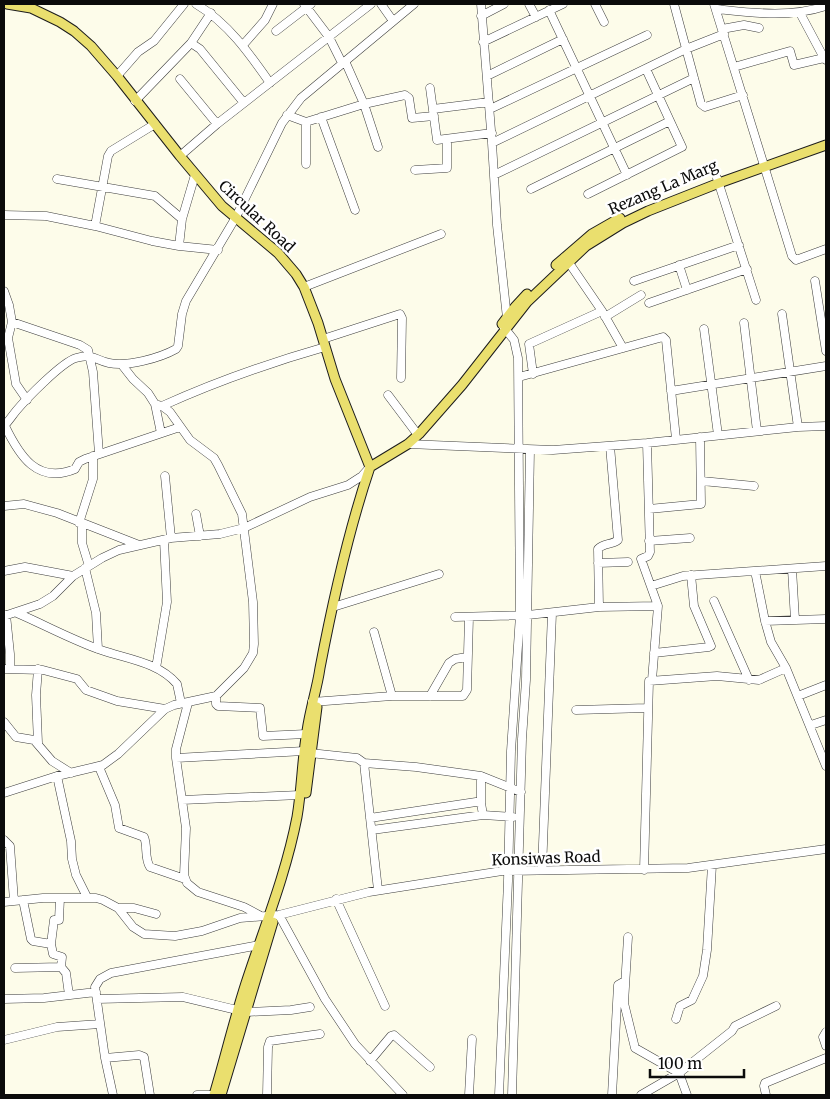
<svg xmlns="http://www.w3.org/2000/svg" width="830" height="1099" viewBox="0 0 830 1099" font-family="Merriweather,serif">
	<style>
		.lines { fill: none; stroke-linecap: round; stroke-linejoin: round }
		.minor-casing { stroke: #3e3e3e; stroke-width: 9 }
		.major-casing { stroke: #1c1c1c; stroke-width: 11 }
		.minor { stroke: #fff; stroke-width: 8 }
		.major { stroke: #eadf6e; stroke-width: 9 }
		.labels { text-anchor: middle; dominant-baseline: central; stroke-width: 5; stroke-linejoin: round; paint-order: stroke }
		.street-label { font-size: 15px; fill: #0b0b0b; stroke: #fff }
	</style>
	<rect width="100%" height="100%" fill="#fdfcea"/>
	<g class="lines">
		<g class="minor-casing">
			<path id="minor" d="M 196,4 C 228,23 249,53 270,83
				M 304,4 L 329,37 L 342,63
				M 381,4 L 393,21
				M 481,4 L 492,143 L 497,225 L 507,318
				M 529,4 L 536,17
				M 595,4 L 604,22
				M 674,4 L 701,104 L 705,107 L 743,95
				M 714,4 L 792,256 L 796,260 L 826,249
				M 716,9 C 754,13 789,18 826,6
				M 549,10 L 627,175
				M 800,13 L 824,58 L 826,60
				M 481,16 L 504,4
				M 722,29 L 744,25 L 759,28
				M 276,31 L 311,4
				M 483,42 L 563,4
				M 191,43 L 200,49 L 244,103
				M 243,45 L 265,20 L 273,4
				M 345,61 L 364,104 L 378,147
				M 734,67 L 790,51 L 794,65 L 824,58
				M 117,76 L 138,52 L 154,41 L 184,4
				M 487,76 L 563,39
				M 180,79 L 217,124
				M 430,88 L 437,140 L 492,133
				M 135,101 L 191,43 L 211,13
				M 433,109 L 489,102
				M 490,109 L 647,35
				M 287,115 L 306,122 L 364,104 L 405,95 L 409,98 L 412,118 L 434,116
				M 321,117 L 355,210
				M 492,143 L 686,49 L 724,34
				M 180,156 L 217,124 L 371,4
				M 306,164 L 306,122
				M 415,170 L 447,168 L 447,139
				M 494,175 L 694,78
				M 717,178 L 756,300
				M 57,179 L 155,196 L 182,219
				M 531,189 L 670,121
				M 588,194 L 682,147 L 646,69
				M 4,215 L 46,216 L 95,226 L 152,241 L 179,246 L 218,250
				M 95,226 L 108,156 L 111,151 L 155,124
				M 179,246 L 182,219 L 195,175
				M 565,257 L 602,311 L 623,348
				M 679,265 L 687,290
				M 634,281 L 739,245
				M 815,281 L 826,351
				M 304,287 L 441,234
				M 4,291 L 9,305 L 12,322 L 8,338 L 16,384 L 27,400
				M 649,303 L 747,269
				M 782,314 L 798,427
				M 605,317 L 641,295
				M 12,322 L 80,345 L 88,350 L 93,372 L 99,454
				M 744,323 L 757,431
				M 704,329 L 718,435
				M 323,339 L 400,314 L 402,318 L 401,378
				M 533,374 L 529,344 L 602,311
				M 519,377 L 663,337 L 666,340 L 676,439
				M 671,391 L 826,366
				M 388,395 L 415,431
				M 155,404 L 161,433
				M 162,406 C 215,382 269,363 325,347
				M 4,426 C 8,422 12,416 16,411 C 26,399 62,362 76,358 C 93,353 95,360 109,363 C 127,367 160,358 176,349 L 178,346 L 182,314 L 186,301 L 236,217 L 282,123 L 301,98 L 414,4
				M 5,426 C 19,455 37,485 75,469 L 79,462 L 85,459 L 180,427
				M 647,443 L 650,552 L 648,556 L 641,559 L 658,606 L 652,680
				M 408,444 L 553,450 L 647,443 L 798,427 L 826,426
				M 165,476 L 171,538
				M 702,481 L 754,486
				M 4,506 L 24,504 L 57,513 L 139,545
				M 649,509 L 701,504 L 700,437
				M 196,514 L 200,536
				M 79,523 L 93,479 L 93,456
				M 82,523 L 82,543 L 89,566
				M 649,541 L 690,538
				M 598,563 L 628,562
				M 85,568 L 96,613 L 98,649
				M 792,569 L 795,620
				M 4,571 L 25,567 L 73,576
				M 755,571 L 765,621 L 771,642 L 786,668 L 826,766
				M 651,586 L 683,576 L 826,566
				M 714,601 L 749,680
				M 333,607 L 439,574
				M 599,607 L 598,549 C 603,543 612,545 618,540 L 610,446
				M 17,613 C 45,625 72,640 101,650 C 127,659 158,662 177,684 L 181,703
				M 6,615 L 10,654 L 10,669
				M 4,616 L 40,604 L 53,596 L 73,576 L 102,558 L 119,550 L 171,538 L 220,534 L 244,528 L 310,497 L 348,485 L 362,476 L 370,467
				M 455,617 L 528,615 L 599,607 L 658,606
				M 765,621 L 826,619
				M 374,632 L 392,696
				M 654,653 L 709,647 L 711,646 L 694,606 L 691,575
				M 156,668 L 167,602 L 164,540
				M 4,669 L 43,670 L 77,679 L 86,690 L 117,701 L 165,709
				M 38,669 L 36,695 L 38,743
				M 216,696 L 216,704 L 218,706 L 260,708 L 263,736 L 306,734
				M 430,696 L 449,663 L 455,659 L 467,657
				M 798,696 L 826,685
				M 312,702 L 392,696 L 463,696 L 467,690 L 469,617
				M 188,703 L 176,749 L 176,758 L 186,828 L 184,875 L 187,883 L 198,892 L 244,907 L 259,915
				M 576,710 L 647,708
				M 4,722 L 16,737 L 34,740 L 52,761 L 71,773
				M 811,725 L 826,720
				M 310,753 L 357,758 L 364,763 L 378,890
				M 176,758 L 304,751
				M 364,763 L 416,767 L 481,776 L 521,792
				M 99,767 L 115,805 L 119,828 L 144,837 C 148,846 144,858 150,867 L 185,879
				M 57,776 L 71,841 L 72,859 L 76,875 L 87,897
				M 4,793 L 57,776 L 103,765 L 118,754 L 165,709 L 174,705 L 216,696 L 244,668 L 253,653 L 254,644 L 253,602 L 242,514 L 218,465 L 214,458 L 190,440 L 170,412 L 162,406 L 155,404 L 148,393 L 133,379 L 122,365
				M 182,800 L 300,795
				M 481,803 L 481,776
				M 370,818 L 476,802 L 481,803 L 483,815
				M 372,830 L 483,815 L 513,817
				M 4,840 L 10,846 L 14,901
				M 542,870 L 552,613
				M 644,870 L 649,681 L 717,676 L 759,680 L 786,668
				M 336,899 L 385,1006
				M 23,900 L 31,939 L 33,941 L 51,944 L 53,954 L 62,957 L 61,967
				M 4,902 L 43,898 L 96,898 L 103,900 L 118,908 L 133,927 L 144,934 L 175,936 L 202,931 L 240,918 L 279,915 L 369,892 L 502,871 L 688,868 L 826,849
				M 118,908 L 134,908 L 156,914
				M 279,915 L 325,999 L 355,1044 L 403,1095
				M 628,937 L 624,1003 L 635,1048 L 679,1073 L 687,1095
				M 51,944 L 54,920 L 59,920 L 60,898
				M 15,968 L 61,967 L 66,973 L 69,995
				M 4,999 L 44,998 L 96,992
				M 97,999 L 183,997 L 237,1010
				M 246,1012 L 291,1010 L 310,1007
				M 676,1019 L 680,1006 L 692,1000 L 703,976 L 707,950 L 712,865
				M 826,1032 L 823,1037 L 826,1046
				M 4,1040 L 57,1027 L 100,1024
				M 105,1058 L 139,1055 L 144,1057 L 150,1095
				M 370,1061 L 391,1036 L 394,1035 L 430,1067
				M 113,1095 L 105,1058 L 95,987 L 100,979 L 111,973 L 259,945
				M 197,1095 L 219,1095
				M 267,1095 L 268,1047 L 270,1041 L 320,1034
				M 469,1095 L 472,1039
				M 499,1095 L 508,881 L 511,751 L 520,615 L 518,358 L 514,340 L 503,326
				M 512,1095 L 522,739 L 526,680 L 530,450
				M 612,1095 L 618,985 L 625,981
				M 641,1095 L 679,1073 L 732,1031 L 735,1026 L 776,1006
				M 766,1095 L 764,1086 L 765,1083 L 826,1058"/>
		</g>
		<g class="major-casing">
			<path id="major" d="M 7,4 L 31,8 L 60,22 L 74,31 L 91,46 L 117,76 L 180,156 L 222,206 L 278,253 L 296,274 L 304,287 L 318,323 L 335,379 L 370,467
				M 556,265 L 592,234 L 620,218
				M 502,324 L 515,307 L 527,294
				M 370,467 L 408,444 L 419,434 L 462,385 L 527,302 L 586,246 L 623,223 L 648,211 L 719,183 L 826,145
				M 306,793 L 317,707
				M 214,1095 C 225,1058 234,1020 246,983 C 264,928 286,874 297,817 C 302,788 302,759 307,731 C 310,709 317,689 320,668 C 333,600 348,532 370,467
				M 221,1095 L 273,922"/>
		</g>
		<use href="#minor" class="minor"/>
		<use href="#major" class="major"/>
	</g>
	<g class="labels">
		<g class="street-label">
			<text transform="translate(663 187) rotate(-23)">Rezang La Marg</text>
			<text transform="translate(257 216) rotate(43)">Circular Road</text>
			<text transform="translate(546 858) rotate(-2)">Konsiwas Road</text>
		</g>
	</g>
	<rect width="830" height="1099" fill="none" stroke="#0b0b0b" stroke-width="10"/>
	<path d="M650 1069v8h94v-8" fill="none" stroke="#0b0b0b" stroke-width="2.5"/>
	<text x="658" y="1069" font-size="15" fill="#0b0b0b" stroke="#ffffff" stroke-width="4" paint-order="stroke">100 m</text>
</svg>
